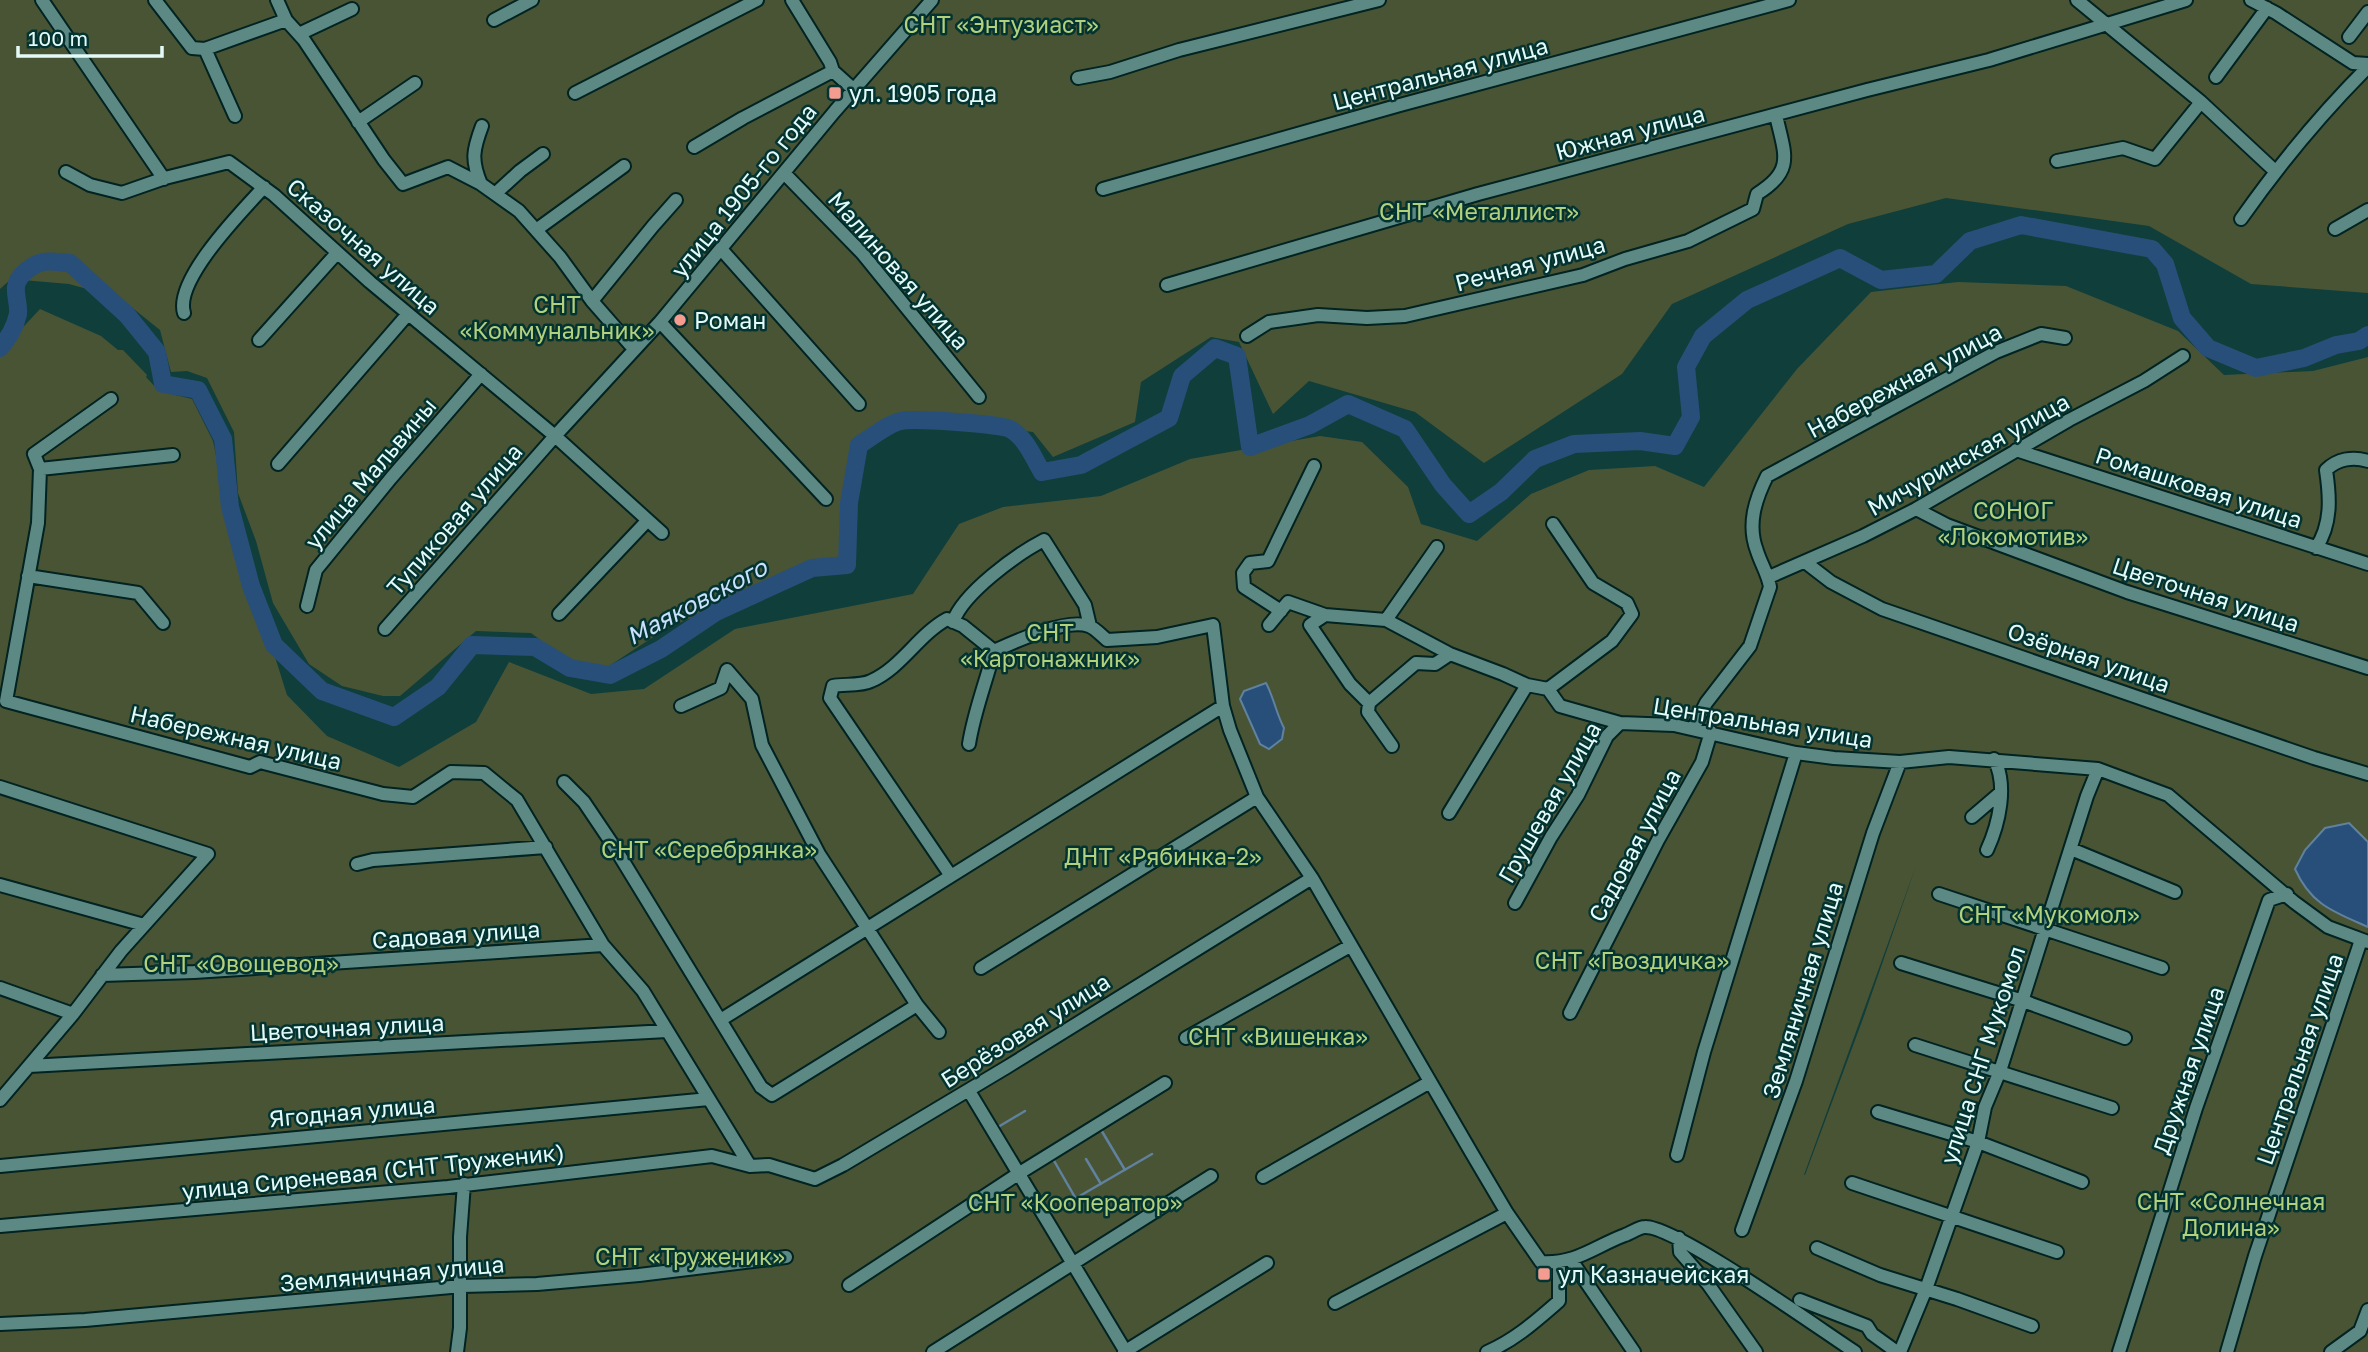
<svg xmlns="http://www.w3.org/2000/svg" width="2368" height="1352" viewBox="0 0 2368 1352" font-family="'Golos Text',sans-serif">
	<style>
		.green { fill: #495435; fill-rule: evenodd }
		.water { fill: #284f79; stroke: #60829f; stroke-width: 2 }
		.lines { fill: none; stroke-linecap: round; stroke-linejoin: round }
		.stream { stroke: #60829f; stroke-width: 2.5 }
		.river { stroke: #284f79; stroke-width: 18 }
		.minor-casing { stroke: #012321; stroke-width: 16 }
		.minor { stroke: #5d8985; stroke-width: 12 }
		.poi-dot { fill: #f59c90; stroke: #033431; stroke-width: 2.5 }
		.labels { text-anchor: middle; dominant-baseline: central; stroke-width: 5; stroke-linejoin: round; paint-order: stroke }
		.park-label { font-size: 23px; fill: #b3d07c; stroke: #033431 }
		.street-label { font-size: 23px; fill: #e3faf8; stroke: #033431 }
		.poi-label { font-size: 23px; fill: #e3faf8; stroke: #033431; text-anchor: start }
		.water-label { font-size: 24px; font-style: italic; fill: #c9e1fc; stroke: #033431 }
	</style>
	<rect width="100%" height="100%" fill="#103e3b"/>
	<path class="green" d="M 0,0 L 2368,0 L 2368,293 L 2251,284 L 2149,226 L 1946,198 L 1848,224 L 1672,304 L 1622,374 L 1484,463 L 1415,412 L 1309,381 L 1273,414 L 1239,342 L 1211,337 L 1141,382 L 1135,422 L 1053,457 L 1033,432 L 929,419 L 899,421 L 859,445 L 847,565 L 810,569 L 667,628 L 606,668 L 564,658 L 531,633 L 476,631 L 400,696 L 383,696 L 342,686 L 309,664 L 273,603 L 256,541 L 238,493 L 234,432 L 207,378 L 187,371 L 171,372 L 160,330 L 120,298 L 69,284 L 11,279 L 0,289 Z
		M 1958,282 L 2066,286 L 2178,331 L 2224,375 L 2313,371 L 2368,357 L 2368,1352 L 0,1352 L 0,352 L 40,309 L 101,336 L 118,350 L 123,350 L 147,375 L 146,377 L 159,391 L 192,399 L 213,441 L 240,569 L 259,606 L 287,695 L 327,736 L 399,767 L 476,722 L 509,662 L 591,694 L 644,689 L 735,629 L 913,594 L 959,524 L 1003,507 L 1101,496 L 1190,459 L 1320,436 L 1362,442 L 1408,487 L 1421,524 L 1477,541 L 1531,494 L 1589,470 L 1655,466 L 1704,487 L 1797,369 L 1871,292 ZM 1916,866 L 1864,1016 L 1805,1175 L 1804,1175 Z"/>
	<path class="water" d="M 1266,683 C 1274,698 1276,713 1284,728 L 1282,739 L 1269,749 L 1260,744 L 1240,699 L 1244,691 Z
		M 2349,823 L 2368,842 L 2368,927 C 2334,912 2311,905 2295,869 L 2305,850 L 2325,828 Z"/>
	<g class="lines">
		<path class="stream" d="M 998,1127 L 1025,1111
			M 1100,1128 L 1125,1170
			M 1053,1159 L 1076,1199
			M 1086,1159 L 1101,1184
			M 1047,1215 L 1152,1154"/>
		<path class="river" d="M 0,348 C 9,337 15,328 18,314 C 19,304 15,296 16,287 C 17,276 31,265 43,262 C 51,260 62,263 70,263 L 127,315 L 157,352 L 163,384 L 198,390 L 223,439 L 230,507 L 251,586 L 274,645 L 322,691 L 394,717 L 438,687 L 472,645 L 535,647 L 570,668 L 610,675 L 661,649 L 716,612 L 812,568 L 847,565 L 849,503 L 859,445 C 871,438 887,424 901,421 C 913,418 1002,424 1010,429 C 1026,438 1033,457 1042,472 L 1081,465 L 1169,418 L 1182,376 L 1215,348 L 1237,356 L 1250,447 L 1310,425 L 1348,404 L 1405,429 L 1443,485 L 1469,514 L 1501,492 L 1535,459 L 1574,444 L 1640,441 L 1675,446 L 1691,417 L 1686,367 L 1703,336 L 1747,300 L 1840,258 L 1881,280 L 1936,274 L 1970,241 L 2021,225 L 2152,249 L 2165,264 L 2182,318 L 2208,348 L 2256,368 L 2304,358 L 2336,345 L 2359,341 L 2368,335"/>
		<g class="minor-casing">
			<path id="minor" d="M 42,0 L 164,179
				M 155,0 L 192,48 L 205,49 L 286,20
				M 277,0 L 286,20 L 304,40 L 384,160 L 403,184 L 448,167 L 481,184 L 519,211 L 560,257 L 592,301 L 634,349
				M 792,0 L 830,62 L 833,71 L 853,89
				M 2077,0 L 2201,102 L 2275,171
				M 2251,0 L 2276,13 L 2353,63 L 2368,64
				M 494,20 L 532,0
				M 299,34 L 352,9
				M 2349,37 L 2368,12
				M 205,49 L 235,116
				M 2216,77 L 2267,8
				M 1078,78 L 1110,72 L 1179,50 L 1379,0
				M 575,93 L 757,0
				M 358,122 L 415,83
				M 694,147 L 743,118 L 833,71
				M 2057,161 L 2123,148 L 2155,159 L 2201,102
				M 66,172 L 90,185 L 122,193 L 165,178 L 229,162 L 274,195 L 370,282 L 555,436 L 662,533
				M 784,173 L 862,253 L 979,397
				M 481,184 C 471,160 473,150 482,126
				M 1103,189 L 1400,105 L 1789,0
				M 495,194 L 520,171 L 543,154
				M 2241,219 C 2279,165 2321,114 2368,67
				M 2335,229 L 2368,210
				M 536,230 L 624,166
				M 721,249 L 859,404
				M 1167,285 L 1478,194 L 1867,90 L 1989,60 L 2186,0
				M 592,301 L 653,226 L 676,200
				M 184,313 C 174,280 242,211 264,187
				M 660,322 L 826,499
				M 1247,336 L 1269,322 L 1318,315 L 1367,318 L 1405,316 L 1583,275 L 1625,259 L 1688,241 L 1753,209 L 1757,194 C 1796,170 1784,153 1776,115
				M 259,340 L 337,253
				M 111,399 L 34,454 L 40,469 L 38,523 L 6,701 L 250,767 L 260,762 L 383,794 L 413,797 L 451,772 L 484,773 L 517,800 L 603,945 L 643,991 L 750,1166
				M 2016,450 L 2368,564
				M 278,464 L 408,314
				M 40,469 L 173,455
				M 1916,509 L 1947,525 L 2127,592 L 2368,668
				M 2316,548 C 2332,524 2330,497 2326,470 C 2337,459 2353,456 2368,461
				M 1805,562 L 1831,582 L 1882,609 L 2314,758 L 2368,774
				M 28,576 L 138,593 L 163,623
				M 1769,577 L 1863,536 L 1916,509 L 2069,420 L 2144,381 L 2183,356
				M 307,606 L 316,570 L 391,478 L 481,374
				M 1281,611 L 1244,587 L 1243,573 L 1250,563 L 1268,561 L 1314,466
				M 559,614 L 647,521
				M 1325,615 L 1310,625 L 1350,684 L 1369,703 L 1416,663 L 1435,664 L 1450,654
				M 1386,620 L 1437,547
				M 953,622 C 963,593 1017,554 1044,540 L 1085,605 L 1090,626
				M 1269,625 L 1288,602 L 1325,615 L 1386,620 L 1450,654 L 1503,674 L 1527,685 L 1548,689 L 1560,706 L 1620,723 L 1674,725 L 1796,753 L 1834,758 L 1900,762 L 1949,757 L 2098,769 L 2168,795 L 2294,902 L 2328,927 L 2368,942
				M 385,629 L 555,436 L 660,322 L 835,111 L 932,0
				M 994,651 C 1016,641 1066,618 1089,626 C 1095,628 1102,636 1107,640 L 1157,637 L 1213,625 L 1223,706 L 1230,730 L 1257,797 L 1312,878 L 1471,1152 L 1507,1213 L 1541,1262 C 1577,1264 1593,1247 1625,1235 C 1631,1233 1639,1227 1645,1227 C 1676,1226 1821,1330 1855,1352
				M 1548,689 L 1612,641 L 1632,614 L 1627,603 L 1593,583 L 1553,524
				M 1369,703 L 1368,712 L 1392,746
				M 681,706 L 721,688 L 727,670 L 752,699 L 762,745 L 819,854 L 917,1005 L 939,1032
				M 1693,729 L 1706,703 L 1750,646 L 1770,587 C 1768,574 1761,564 1757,551 C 1747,525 1755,500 1767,476 L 1996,352 L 2041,334 L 2065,338
				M 564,782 L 584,802 L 615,848 L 761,1087 L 772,1095 L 917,1005
				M 0,787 L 208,854 L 121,951 L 73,1014 L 0,1100
				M 1449,813 L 1527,685
				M 1972,817 L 2000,793
				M 2071,849 L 2175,892
				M 1987,850 C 1999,824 2008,785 1994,759
				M 357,864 L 373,860 L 546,847
				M 951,876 L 830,698 L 833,686 C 844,684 861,686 871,681 C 901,668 918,635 947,619 L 963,626 L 994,651 C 986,682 974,712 969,744
				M 0,885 L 144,925
				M 1939,894 L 2162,968
				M 1515,903 L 1551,837 L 1578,795 L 1607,736 L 1620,723
				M 1901,963 L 2023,1001 L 2125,1038
				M 981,968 L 1257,797
				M 102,975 L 194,972 L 603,945
				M 0,988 L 73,1014
				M 1570,1013 L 1658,840 L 1702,762 L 1711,732
				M 722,1019 L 1223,706
				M 1186,1038 L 1350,946
				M 1915,1045 L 2112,1108
				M 29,1066 L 667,1031
				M 969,1091 L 1126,1352
				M 1878,1112 L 1978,1142 L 2082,1182
				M 1677,1155 L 1704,1052 L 1796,753
				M 0,1166 L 709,1099
				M 1263,1177 L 1430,1082
				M 1852,1183 L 2057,1252
				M 0,1226 L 448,1187 L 712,1156 L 750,1166 L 769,1165 L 815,1179 L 843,1165 L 1007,1067 L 1312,878
				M 1742,1230 L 1796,1081 L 1873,833 L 1900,762
				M 1679,1238 L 1680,1252 L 1708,1284 L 1756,1352
				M 1817,1248 L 1880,1275 L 1957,1299 L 2032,1326
				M 1571,1260 L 1634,1352
				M 849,1285 L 1018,1174 L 1165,1083
				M 1800,1300 L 1867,1326 L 1872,1334 L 1897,1352
				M 1335,1303 L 1507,1213
				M 0,1324 L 85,1320 L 462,1286 L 537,1284 L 639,1275 L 786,1257
				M 457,1352 L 460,1328 L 460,1237 L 464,1184
				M 933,1352 L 1211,1176
				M 1124,1352 L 1267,1263
				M 1487,1352 C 1515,1340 1536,1321 1559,1301 L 1559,1263
				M 1900,1352 L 1926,1289 L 1978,1142 L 1985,1107 L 2000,1071 L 2087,796 L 2098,769
				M 2119,1352 L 2196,1108 L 2269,900 L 2287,894
				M 2227,1352 L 2255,1256 L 2361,940
				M 2331,1352 L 2360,1331 L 2368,1310"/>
		</g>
		<use href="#minor" class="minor"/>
	</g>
	<g class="poi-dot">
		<rect x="828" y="86" width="14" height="14" rx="3.5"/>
		<circle cx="680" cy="320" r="7"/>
		<rect x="1537" y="1267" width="14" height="14" rx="3.5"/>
	</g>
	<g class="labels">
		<g class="park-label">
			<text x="1001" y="24">СНТ «Энтузиаст»</text>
			<text x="1479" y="211">СНТ «Металлист»</text>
			<text x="557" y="304">СНТ<tspan x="557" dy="26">«Коммунальник»</tspan></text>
			<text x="2013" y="510">СОНОГ<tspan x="2013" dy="26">«Локомотив»</tspan></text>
			<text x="1050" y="632">СНТ<tspan x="1050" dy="26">«Картонажник»</tspan></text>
			<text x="709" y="849">СНТ «Серебрянка»</text>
			<text x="1163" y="856">ДНТ «Рябинка-2»</text>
			<text x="2049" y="914">СНТ «Мукомол»</text>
			<text x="1632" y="960">СНТ «Гвоздичка»</text>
			<text x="241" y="963">СНТ «Овощевод»</text>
			<text x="1278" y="1036">СНТ «Вишенка»</text>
			<text x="2231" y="1201">СНТ «Солнечная<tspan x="2231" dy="26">Долина»</tspan></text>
			<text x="1075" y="1202">СНТ «Кооператор»</text>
			<text x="690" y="1256">СНТ «Труженик»</text>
		</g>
		<g class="street-label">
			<text transform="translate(1440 73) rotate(-15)">Центральная улица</text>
			<text transform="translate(1630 132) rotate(-15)">Южная улица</text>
			<text transform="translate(743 190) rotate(-51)">улица 1905-го года</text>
			<text transform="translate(364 246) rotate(41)">Сказочная улица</text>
			<text transform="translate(1530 263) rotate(-15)">Речная улица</text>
			<text transform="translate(899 270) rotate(49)">Малиновая улица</text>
			<text transform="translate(1904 380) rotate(-28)">Набережная улица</text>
			<text transform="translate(1968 454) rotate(-29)">Мичуринская улица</text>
			<text transform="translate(370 473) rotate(-50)">улица Мальвины</text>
			<text transform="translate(2199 487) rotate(18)">Ромашковая улица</text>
			<text transform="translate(454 519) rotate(-49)">Тупиковая улица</text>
			<text transform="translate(2206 594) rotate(18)">Цветочная улица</text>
			<text transform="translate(2089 657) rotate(19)">Озёрная улица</text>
			<text transform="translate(1763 722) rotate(9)">Центральная улица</text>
			<text transform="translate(236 737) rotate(13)">Набережная улица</text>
			<text transform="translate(1549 802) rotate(-60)">Грушевая улица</text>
			<text transform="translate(1634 845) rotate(-62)">Садовая улица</text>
			<text transform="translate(456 934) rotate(-4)">Садовая улица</text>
			<text transform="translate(1802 990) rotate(-73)">Земляничная улица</text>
			<text transform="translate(347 1027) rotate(-3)">Цветочная улица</text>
			<text transform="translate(1025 1030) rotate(-32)">Берёзовая улица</text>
			<text transform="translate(1982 1055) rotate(-72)">улица СНГ Мукомол</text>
			<text transform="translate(2299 1059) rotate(-71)">Центральная улица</text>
			<text transform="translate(2188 1070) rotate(-71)">Дружная улица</text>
			<text transform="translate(352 1111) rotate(-5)">Ягодная улица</text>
			<text transform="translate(373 1171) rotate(-6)">улица Сиреневая (СНТ Труженик)</text>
			<text transform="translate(392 1273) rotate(-5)">Земляничная улица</text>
		</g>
		<g class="poi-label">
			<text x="849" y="93">ул. 1905 года</text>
			<text x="694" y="320">Роман</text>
			<text x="1558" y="1274">ул Казначейская</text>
		</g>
		<g class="water-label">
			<text transform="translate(696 601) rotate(-28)">Маяковского</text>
		</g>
	</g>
	<path d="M18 46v10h144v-10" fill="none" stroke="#e3faf8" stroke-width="3.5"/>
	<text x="28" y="46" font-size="21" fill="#e3faf8" stroke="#033431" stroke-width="5" paint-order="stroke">100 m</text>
</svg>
